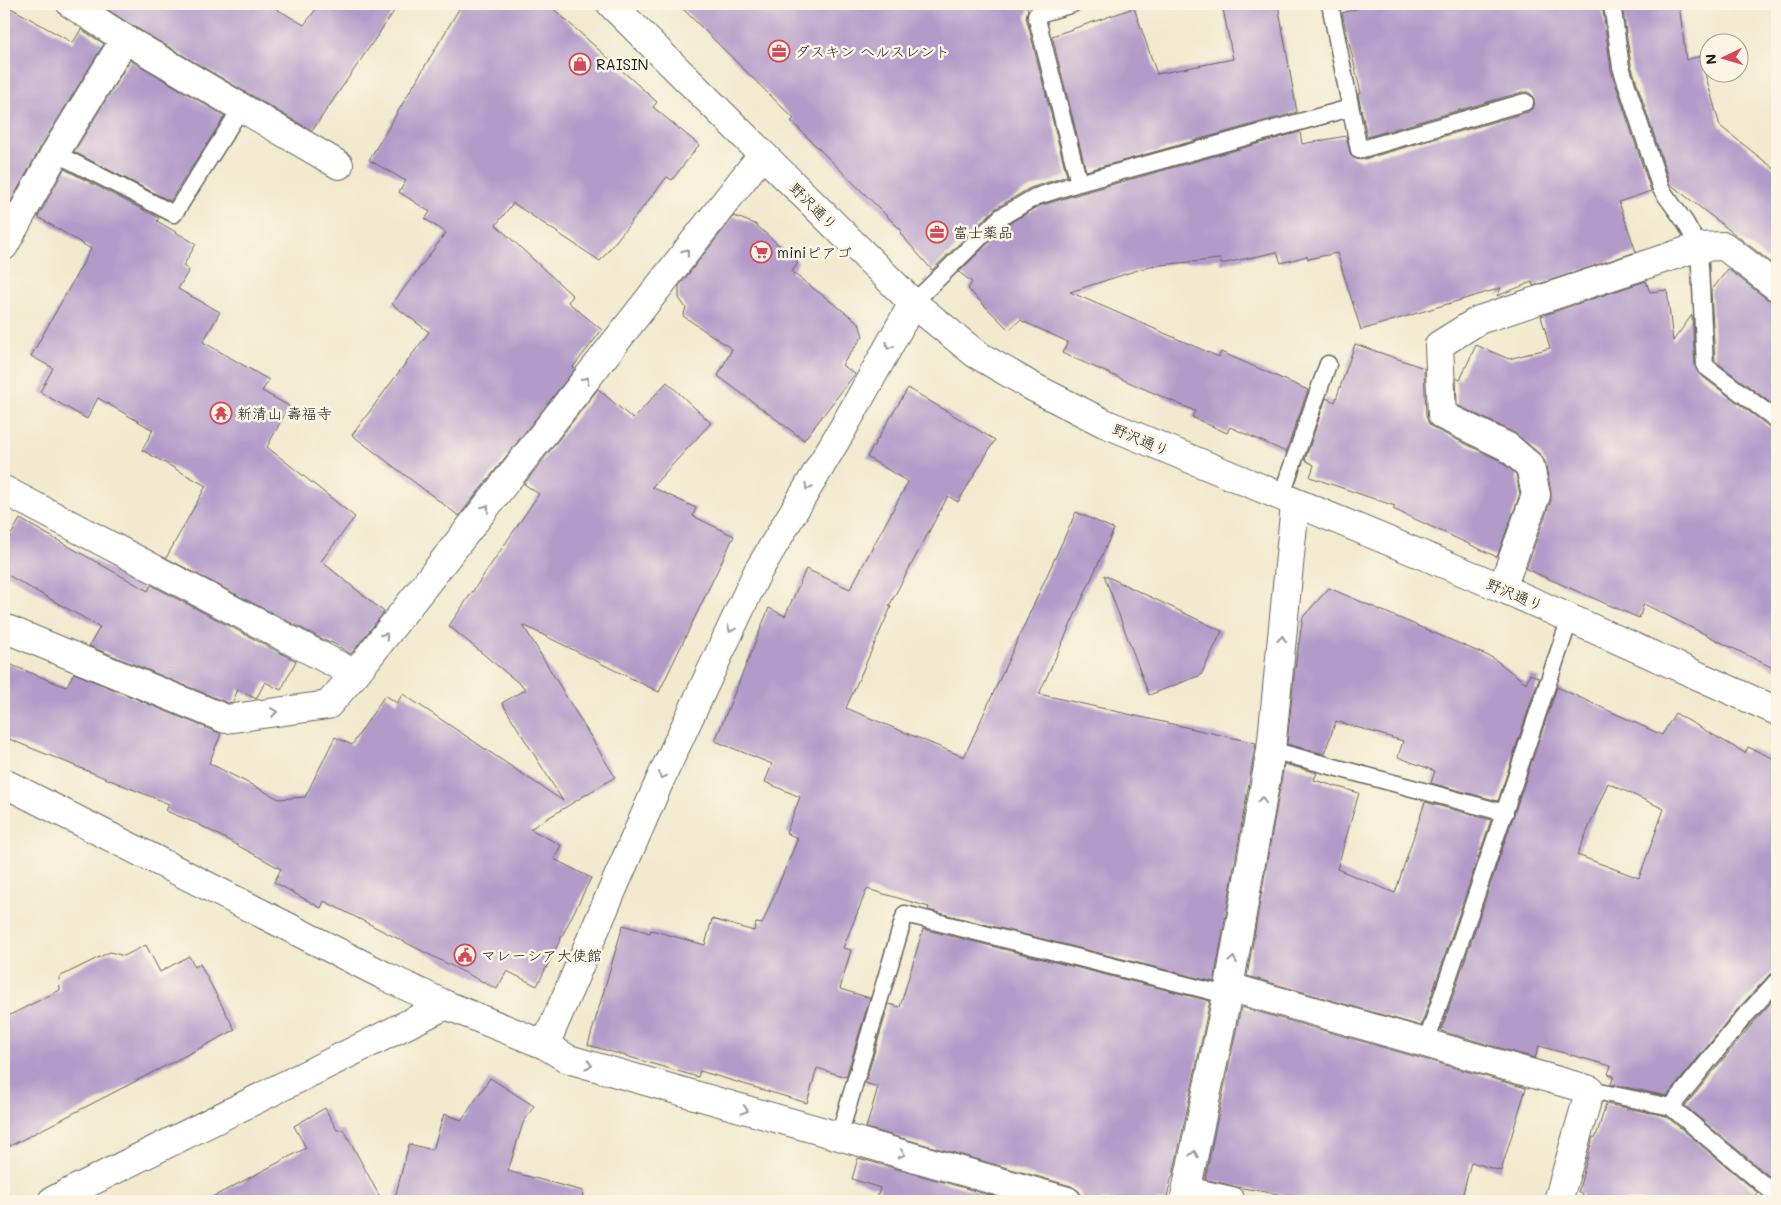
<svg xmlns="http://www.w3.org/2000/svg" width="1781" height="1205" viewBox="0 0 1781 1205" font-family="Mali,'Klee One',sans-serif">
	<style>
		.building { fill: #b39bc9; fill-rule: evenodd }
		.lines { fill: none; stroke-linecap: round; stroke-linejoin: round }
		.service-casing { stroke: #67645b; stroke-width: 19 }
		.minor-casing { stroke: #67645b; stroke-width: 30 }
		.tertiary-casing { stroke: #67645b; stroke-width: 30 }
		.service { stroke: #fff; stroke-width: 16 }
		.minor { stroke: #fff; stroke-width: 28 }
		.tertiary { stroke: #fff; stroke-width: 28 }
		.oneway { stroke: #999 }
		.labels { text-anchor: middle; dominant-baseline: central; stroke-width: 5; stroke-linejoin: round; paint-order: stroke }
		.poi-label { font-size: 15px; fill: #1c1c1c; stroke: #fcf5e5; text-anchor: start }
		.street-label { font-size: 15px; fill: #1c1c1c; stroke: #fcf5e5 }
	</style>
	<rect width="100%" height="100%" fill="#fcf5e5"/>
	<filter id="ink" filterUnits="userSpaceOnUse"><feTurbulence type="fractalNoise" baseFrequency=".02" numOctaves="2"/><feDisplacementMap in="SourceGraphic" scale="10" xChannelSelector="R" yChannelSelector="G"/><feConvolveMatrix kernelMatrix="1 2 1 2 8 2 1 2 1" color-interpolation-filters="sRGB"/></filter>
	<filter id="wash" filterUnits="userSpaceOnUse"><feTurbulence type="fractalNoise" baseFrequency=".0096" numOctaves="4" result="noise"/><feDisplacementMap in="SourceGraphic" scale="20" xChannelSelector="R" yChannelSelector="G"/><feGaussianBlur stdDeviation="1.12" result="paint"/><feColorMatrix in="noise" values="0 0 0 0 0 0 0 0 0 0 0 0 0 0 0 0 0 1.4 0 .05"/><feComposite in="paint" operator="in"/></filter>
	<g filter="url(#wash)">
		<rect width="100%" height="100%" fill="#f1eacf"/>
		<g id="blocks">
			<path class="building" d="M 4,4 L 73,43 L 81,29 L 104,44 L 42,145 L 11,201 L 4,196 Z
				M 99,4 L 268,4 L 304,25 L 320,4 L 399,4 L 312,131 L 133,26 Z
				M 462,4 L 548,4 L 657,102 L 653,107 L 699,145 L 672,180 L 667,177 L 600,261 L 513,203 L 496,225 L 573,296 L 568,302 L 602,330 L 573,367 L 575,369 L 459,516 L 352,435 L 429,332 L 392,304 L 446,233 L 425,219 L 430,212 L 399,192 L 406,181 L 369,160 Z
				M 678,4 L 1026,4 L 1028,10 L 1026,17 L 1067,176 L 1030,188 L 996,208 L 932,270 L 900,233 L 902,231 L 791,121 L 794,119 Z
				M 1222,4 L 1278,4 L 1297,112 L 1086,171 L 1052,36 L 1134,8 L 1157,74 L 1233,59 Z
				M 1372,4 L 1602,4 L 1611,70 L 1651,191 L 1619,202 L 1636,252 L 1533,286 L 1532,282 L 1497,296 L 1501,288 L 1361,330 L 1337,253 L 1308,259 L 1307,256 L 1281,263 L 1277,252 L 1221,264 L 1220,259 L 1150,266 L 1070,292 L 1219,357 L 1221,352 L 1308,390 L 1286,452 L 1230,427 L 1227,433 L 1192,417 L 1195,411 L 1062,353 L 1068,342 L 1020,320 L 1009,330 L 968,289 L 972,282 L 959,272 L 1007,225 L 1039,206 L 1082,193 L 1300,132 L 1302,144 L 1346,136 L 1351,156 L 1356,159 L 1361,160 L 1528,112 L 1532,109 L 1535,104 L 1532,95 L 1528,92 L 1522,92 L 1367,137 L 1358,94 L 1361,93 L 1342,13 Z
				M 1622,4 L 1679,4 L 1686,60 L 1700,56 L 1720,126 L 1777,171 L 1777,267 L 1670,184 L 1631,65 Z
				M 130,60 L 225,116 L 170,201 L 74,152 Z
				M 64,169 L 159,218 L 157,221 L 196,244 L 183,266 L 189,270 L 178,289 L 220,312 L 203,342 L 269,380 L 262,391 L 289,406 L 267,447 L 355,517 L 321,561 L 384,612 L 351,654 L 331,642 L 330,643 L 166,558 L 206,486 L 142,450 L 153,430 L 98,398 L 87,419 L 40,392 L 53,368 L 31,356 L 91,249 L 38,217 Z
				M 734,216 L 755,224 L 798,262 L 792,272 L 859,323 L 863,336 L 842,365 L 855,374 L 804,440 L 718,376 L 732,349 L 683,316 L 686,308 L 679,298 L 679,286 Z
				M 1728,269 L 1767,299 L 1777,302 L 1777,408 L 1715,361 L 1711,291 Z
				M 1646,281 L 1650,292 L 1667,290 L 1673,341 L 1692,315 L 1695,366 L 1699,374 L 1771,428 L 1777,430 L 1777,670 L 1644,604 L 1639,618 L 1526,569 L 1551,500 L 1551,492 L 1545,462 L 1540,454 L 1515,433 L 1457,405 L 1456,378 L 1460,380 L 1476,345 L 1509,359 L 1550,348 L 1541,316 Z
				M 1355,344 L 1424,368 L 1426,416 L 1429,424 L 1435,429 L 1499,460 L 1516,474 L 1520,494 L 1497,557 L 1393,509 L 1395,506 L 1310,477 L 1314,465 L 1305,460 L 1326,398 L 1335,402 Z
				M 667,382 L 711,423 L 652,487 L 696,508 L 693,516 L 734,536 L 659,692 L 523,625 L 615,777 L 530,829 L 561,845 L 554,859 L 591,878 L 537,986 L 507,971 L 497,989 L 324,901 L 321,908 L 274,882 L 281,869 L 198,824 L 166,811 L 169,804 L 4,737 L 4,662 L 66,687 L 74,673 L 221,734 L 209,763 L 279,799 L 305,797 L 335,737 L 352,745 L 385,695 L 397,703 L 403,694 L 563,801 L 502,703 L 526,689 L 449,626 L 539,494 L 524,484 L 598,389 L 633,419 Z
				M 908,388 L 995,440 L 958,502 L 948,496 L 889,606 L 891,607 L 846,708 L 964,757 L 1076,512 L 1114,529 L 1039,694 L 1256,743 L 1214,982 L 928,910 L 929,907 L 867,889 L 843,948 L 851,950 L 840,989 L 870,998 L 846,1077 L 817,1068 L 807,1103 L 700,1071 L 698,1077 L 588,1045 L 623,925 L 650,933 L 651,930 L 705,945 L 712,919 L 754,931 L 756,923 L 762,924 L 798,838 L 786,833 L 800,797 L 765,782 L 772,764 L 715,741 L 769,608 L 785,616 L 806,569 L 850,589 L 908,482 L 867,457 Z
				M 20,519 L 148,591 L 151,585 L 296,661 L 281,690 L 265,682 L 256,699 L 238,689 L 233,702 L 228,703 L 89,646 L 100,627 L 4,573 L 4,547 Z
				M 1104,575 L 1222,631 L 1201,675 L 1149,695 Z
				M 1329,588 L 1493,658 L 1526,683 L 1530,674 L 1539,678 L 1498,801 L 1431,783 L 1435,771 L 1398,757 L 1403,741 L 1336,721 L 1324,754 L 1287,744 L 1295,668 L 1303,617 Z
				M 1557,687 L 1662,735 L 1675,713 L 1745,753 L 1748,747 L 1777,760 L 1777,971 L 1770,974 L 1736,1011 L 1667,1096 L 1611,1084 L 1614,1076 L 1608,1074 L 1611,1066 L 1539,1046 L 1535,1058 L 1441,1031 ZM 1608,783 L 1664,809 L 1639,878 L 1577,855 Z
				M 1284,764 L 1317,773 L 1314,780 L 1359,793 L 1337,869 L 1395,893 L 1425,802 L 1491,820 L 1421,1026 L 1247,976 Z
				M 923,929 L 1210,1001 L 1173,1176 L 1172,1176 L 1166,1201 L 1082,1201 L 1082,1197 L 1079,1191 L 1071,1186 L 866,1128 L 878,1087 L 865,1083 L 889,1004 L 900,1007 Z
				M 146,945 L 160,972 L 189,956 L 195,967 L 200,964 L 235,1030 L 4,1149 L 4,1018 L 60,990 L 59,977 L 110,952 L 124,956 Z
				M 1777,996 L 1777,1168 L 1770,1177 L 1685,1106 L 1751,1025 Z
				M 1241,1007 L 1526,1088 L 1501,1171 L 1471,1162 L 1461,1201 L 1318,1201 L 1237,1187 L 1205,1179 Z
				M 490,1078 L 534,1106 L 523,1123 L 508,1171 L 583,1191 L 582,1201 L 394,1201 L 409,1144 L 433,1150 L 444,1114 L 462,1120 Z
				M 1606,1104 L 1666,1116 L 1758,1193 L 1751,1201 L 1581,1201 L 1583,1194 L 1578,1193 L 1593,1137 L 1596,1137 Z
				M 325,1108 L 337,1130 L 344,1130 L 382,1201 L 205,1201 L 306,1148 L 294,1126 Z
				M 858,1158 L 1011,1201 L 876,1201 L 880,1188 L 852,1179 Z"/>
		</g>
	</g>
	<g filter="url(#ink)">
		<use href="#blocks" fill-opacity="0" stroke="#67645b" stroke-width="1"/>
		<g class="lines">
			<g class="service-casing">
				<path id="service" d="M 1330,4 L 1359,150 L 1525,102
					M 1612,4 L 1621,67 L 1661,189 L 1685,222 L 1699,247 L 1705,366 L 1777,420
					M 55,153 L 174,214 L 242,107
					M 1079,183 L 1350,108
					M 913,303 L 1001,217 L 1035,197 L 1079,183 L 1036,15 L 1073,4
					M 1281,497 L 1328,364
					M 1271,750 L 1505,813
					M 1426,1043 L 1570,618
					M 1590,1090 L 1671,1107 L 1777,1196
					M 1671,1107 L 1743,1018 L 1777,981
					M 839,1136 L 905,914 L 1226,995"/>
			</g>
			<g class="minor-casing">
				<path id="minor" d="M 71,4 L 125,39 L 339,165
					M 4,246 L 55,153 L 125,39
					M 4,490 L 355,674
					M 1502,588 L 1536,495 L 1530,466 L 1508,447 L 1442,415 L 1439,345 L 1479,320 L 1699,247 L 1724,246 L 1777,287
					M 4,628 L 226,719 L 328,705 L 355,674 L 762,155
					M 4,783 L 387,977 L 446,1005 L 545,1045 L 568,1059 L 1067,1201
					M 1229,987 L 1590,1090 L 1558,1201
					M 545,1045 L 661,778 L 757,573 L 842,430 L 913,303
					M 1186,1191 L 1231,1201
					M 1184,1201 L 1229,987 L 1271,750 L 1295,504"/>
			</g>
			<g class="tertiary-casing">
				<path id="tertiary" d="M 611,4 L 913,303 L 976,354 L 1033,387 L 1104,423 L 1502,588 L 1777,711
					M 52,1201 L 446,1005"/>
			</g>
			<use href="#service" class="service"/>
			<use href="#minor" class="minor"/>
			<use href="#tertiary" class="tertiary"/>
		</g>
		<defs><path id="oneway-chevron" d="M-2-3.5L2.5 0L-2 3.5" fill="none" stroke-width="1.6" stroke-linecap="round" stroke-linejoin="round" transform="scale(1.25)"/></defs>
		<g class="oneway">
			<use href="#oneway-chevron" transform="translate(686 252) rotate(-52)"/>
			<use href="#oneway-chevron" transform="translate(889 346) rotate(119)"/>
			<use href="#oneway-chevron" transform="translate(586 380) rotate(-52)"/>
			<use href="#oneway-chevron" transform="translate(808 487) rotate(120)"/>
			<use href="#oneway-chevron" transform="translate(486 508) rotate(-52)"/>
			<use href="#oneway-chevron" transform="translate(731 629) rotate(115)"/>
			<use href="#oneway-chevron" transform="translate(385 636) rotate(-52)"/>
			<use href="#oneway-chevron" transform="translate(1282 639) rotate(-84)"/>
			<use href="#oneway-chevron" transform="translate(274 712) rotate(-8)"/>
			<use href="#oneway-chevron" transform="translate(662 776) rotate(115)"/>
			<use href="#oneway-chevron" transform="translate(1262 800) rotate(-80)"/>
			<use href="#oneway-chevron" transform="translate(1233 960) rotate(-80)"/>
			<use href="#oneway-chevron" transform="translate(589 1065) rotate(16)"/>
			<use href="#oneway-chevron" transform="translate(745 1110) rotate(16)"/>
			<use href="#oneway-chevron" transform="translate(902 1154) rotate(16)"/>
			<use href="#oneway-chevron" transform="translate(1194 1154) rotate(-79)"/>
		</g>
	</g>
	<defs>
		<g id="office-ring" transform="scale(1.125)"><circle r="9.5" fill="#fcf5e5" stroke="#d1495b" stroke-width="1.5"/><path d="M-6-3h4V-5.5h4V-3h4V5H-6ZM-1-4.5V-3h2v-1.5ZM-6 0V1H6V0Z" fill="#d1495b"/></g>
		<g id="shop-ring" transform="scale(1.125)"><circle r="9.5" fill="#fcf5e5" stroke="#d1495b" stroke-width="1.5"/><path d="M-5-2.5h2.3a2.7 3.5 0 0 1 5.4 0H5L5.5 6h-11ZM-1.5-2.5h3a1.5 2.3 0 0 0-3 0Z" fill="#d1495b"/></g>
		<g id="supermarket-ring" transform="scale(1.125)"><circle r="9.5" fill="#fcf5e5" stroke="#d1495b" stroke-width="1.5"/><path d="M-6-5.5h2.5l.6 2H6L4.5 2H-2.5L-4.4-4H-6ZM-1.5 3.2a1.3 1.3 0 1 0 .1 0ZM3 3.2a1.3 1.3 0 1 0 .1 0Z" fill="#d1495b"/></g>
		<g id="temple-ring" transform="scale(1.125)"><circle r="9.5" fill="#fcf5e5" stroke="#d1495b" stroke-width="1.5"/><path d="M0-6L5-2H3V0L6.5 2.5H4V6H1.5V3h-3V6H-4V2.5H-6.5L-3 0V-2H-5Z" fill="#d1495b"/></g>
		<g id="civic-ring" transform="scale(1.125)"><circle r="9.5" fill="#fcf5e5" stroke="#d1495b" stroke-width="1.5"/><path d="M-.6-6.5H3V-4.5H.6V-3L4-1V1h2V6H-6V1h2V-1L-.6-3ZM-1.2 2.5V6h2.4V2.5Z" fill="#d1495b"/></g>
	</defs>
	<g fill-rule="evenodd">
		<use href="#office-ring" x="779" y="51"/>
		<use href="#shop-ring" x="580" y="64"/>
		<use href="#office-ring" x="937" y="232"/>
		<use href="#supermarket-ring" x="761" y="252"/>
		<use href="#temple-ring" x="221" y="413"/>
		<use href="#civic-ring" x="465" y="955"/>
	</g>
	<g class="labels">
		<g class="poi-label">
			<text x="795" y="51">ダスキン ヘルスレント</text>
			<text x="596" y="64">RAISIN</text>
			<text x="953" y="232">富士薬品</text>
			<text x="777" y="252">miniピアゴ</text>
			<text x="237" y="413">新清山 壽福寺</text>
			<text x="481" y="955">マレーシア大使館</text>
		</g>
		<g class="street-label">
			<text transform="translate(814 206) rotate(45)">野沢通り</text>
			<text transform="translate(1141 439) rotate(23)">野沢通り</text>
			<text transform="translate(1515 594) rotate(23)">野沢通り</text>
		</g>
	</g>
	<rect width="1781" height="1205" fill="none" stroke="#fcf5e5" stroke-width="20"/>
	<g transform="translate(1724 58) rotate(265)"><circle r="24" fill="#fcf5e5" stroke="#a29e95"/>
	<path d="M0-4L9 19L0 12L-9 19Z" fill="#d1495b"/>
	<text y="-8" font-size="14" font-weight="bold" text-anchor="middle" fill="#1c1c1c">N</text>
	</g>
</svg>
